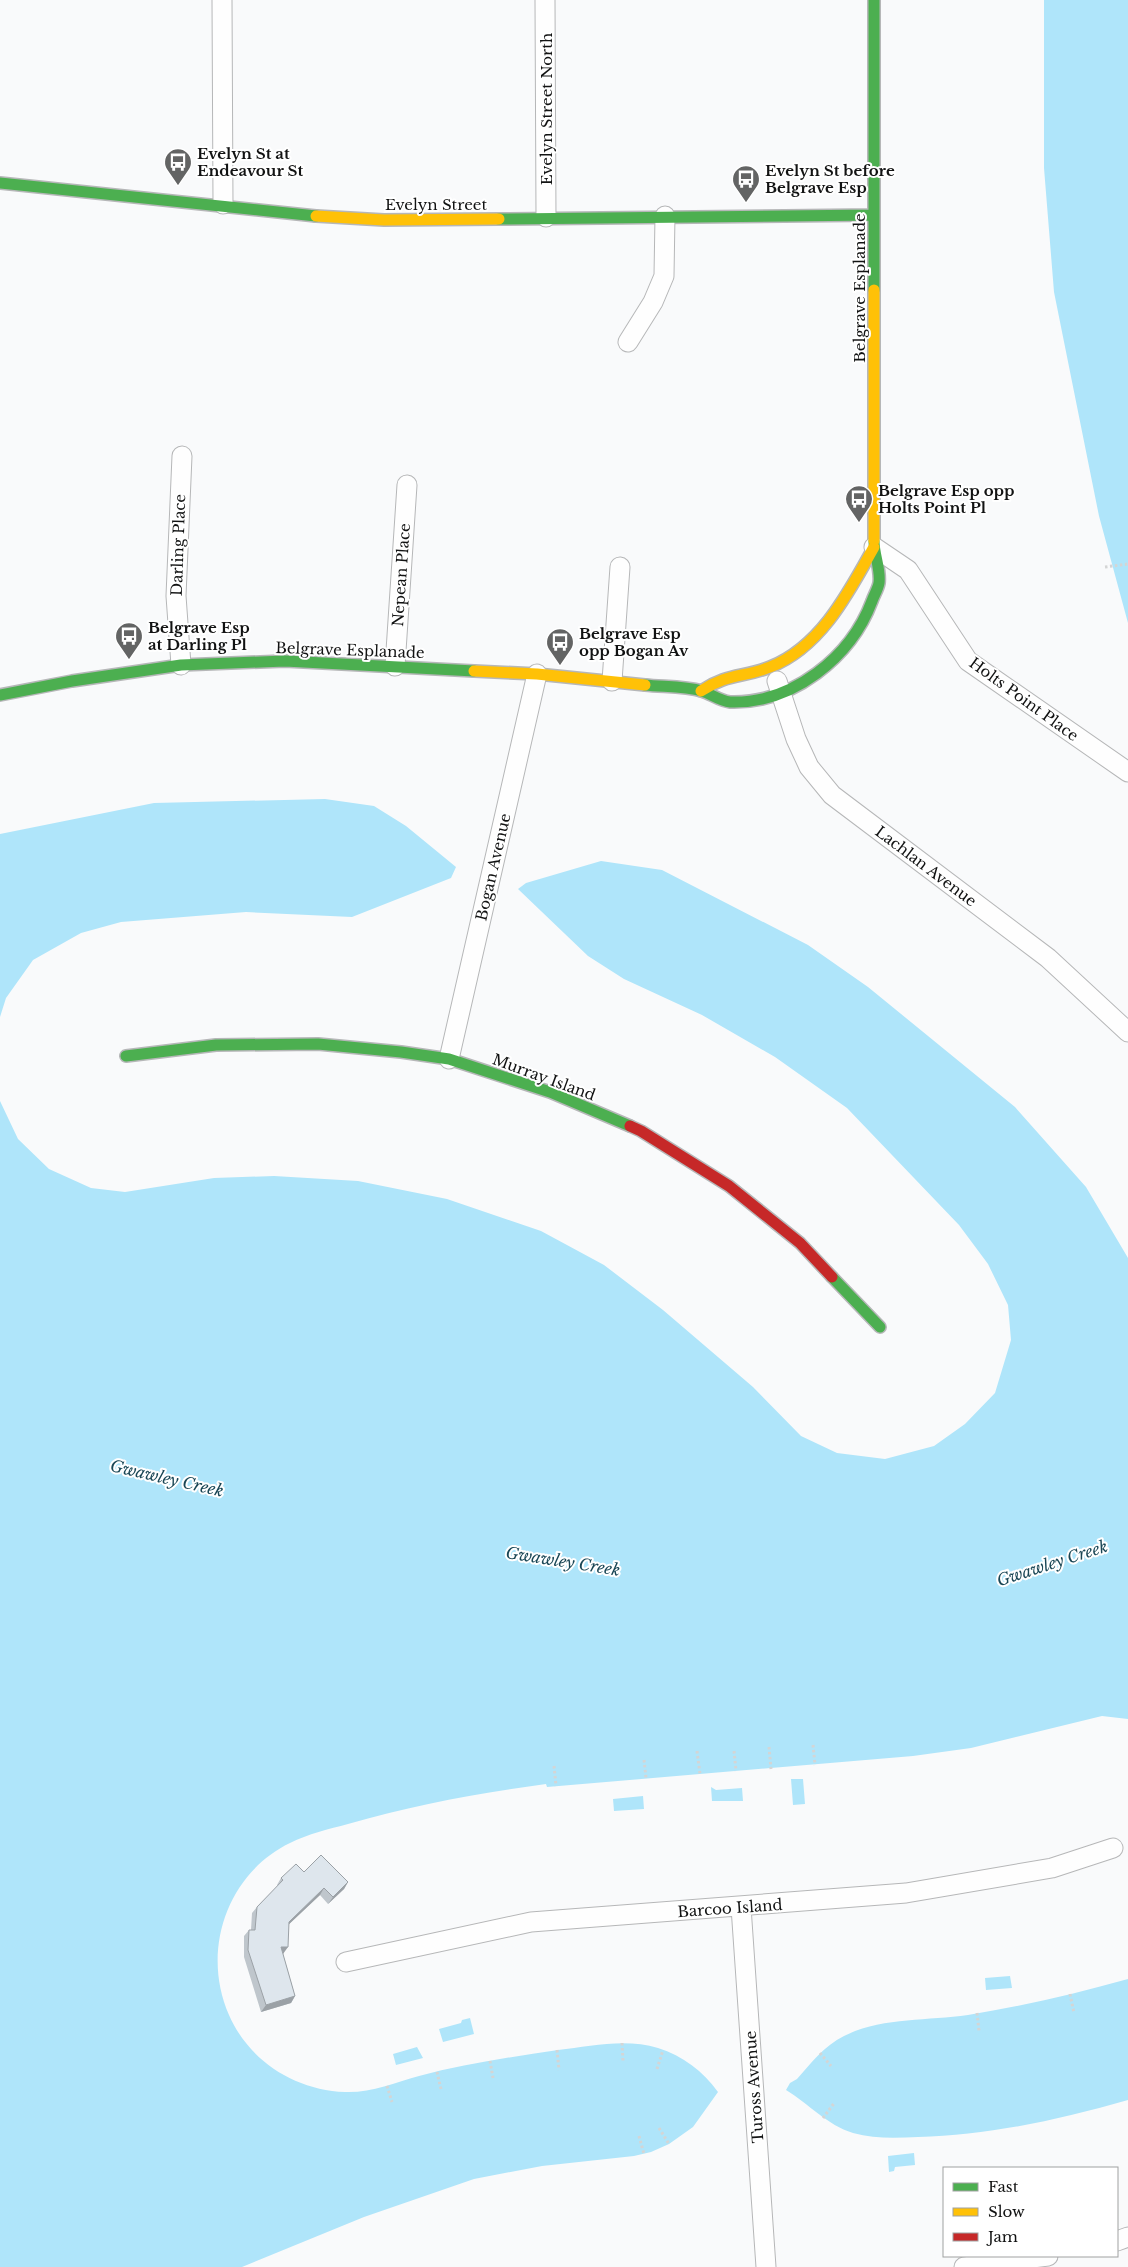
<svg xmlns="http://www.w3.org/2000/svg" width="1128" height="2267" viewBox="0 0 1128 2267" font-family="'Libre Baskerville',serif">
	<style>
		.water { fill: #afe5fa }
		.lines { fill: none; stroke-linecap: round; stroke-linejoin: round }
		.street-casing { stroke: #b6b7b8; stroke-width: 21 }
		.fast-casing { stroke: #b6b7b8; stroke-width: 14 }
		.slow-casing { stroke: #b6b7b8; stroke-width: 14 }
		.jam-casing { stroke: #b6b7b8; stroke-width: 14 }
		.path { stroke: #d4d5d5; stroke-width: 3; stroke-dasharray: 2.5 2.5; stroke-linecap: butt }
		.street { stroke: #fefefe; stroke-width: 19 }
		.fast { stroke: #4caf50; stroke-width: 11 }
		.slow { stroke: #ffc107; stroke-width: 11 }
		.jam { stroke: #c62828; stroke-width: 11 }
		.wall { fill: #bfc6cc }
		.shaded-wall { fill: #9ba1a6 }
		.building { fill: #dee6ed; stroke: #9ba1a6 }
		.labels { text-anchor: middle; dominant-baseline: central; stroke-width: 4; stroke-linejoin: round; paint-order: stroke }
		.street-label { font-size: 15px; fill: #121313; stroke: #fff }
		.poi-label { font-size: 15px; font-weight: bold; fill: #121313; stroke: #fff; text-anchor: start }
		.water-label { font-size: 16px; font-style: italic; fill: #194655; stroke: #fff }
	</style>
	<rect width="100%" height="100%" fill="#f9fafb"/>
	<path class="water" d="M 1044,0 L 1128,0 L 1128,623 L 1099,516 L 1054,292 L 1044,168 Z
		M 325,799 L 374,806 L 406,826 L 456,867 L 451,878 L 352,917 L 246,912 L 121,922 L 81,933 L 33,960 L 6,998 L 0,1017 L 0,834 L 154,803 Z
		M 601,861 L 662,870 L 808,945 L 868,987 L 1015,1107 L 1086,1187 L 1128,1258 L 1128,1719 L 1102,1716 L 971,1748 L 913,1756 L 547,1787 L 546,1784 C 479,1793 413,1805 348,1824 C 329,1829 308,1834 290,1843 C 226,1874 201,1952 229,2015 C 249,2061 295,2090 345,2092 C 371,2093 394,2083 419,2076 C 464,2064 511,2057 558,2050 C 591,2046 626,2038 658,2048 C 683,2056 703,2071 718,2092 L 693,2127 L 669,2144 L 651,2152 L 634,2156 L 542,2166 L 474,2179 L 364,2217 L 242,2267 L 0,2267 L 0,1101 L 18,1139 L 49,1169 L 91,1188 L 125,1192 L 214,1178 L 274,1176 L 358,1181 L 447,1199 L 541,1231 L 604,1265 L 663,1310 L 753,1387 L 801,1436 L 837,1453 L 885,1459 L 934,1446 L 965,1424 L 995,1393 L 1011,1340 L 1008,1305 L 988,1264 L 959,1225 L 847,1108 L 775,1057 L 702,1015 L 624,979 L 588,956 L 518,889 L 526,883 Z
		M 791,1779 L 803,1779 L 805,1804 L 793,1805 Z
		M 711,1787 L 716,1790 L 742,1788 L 743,1801 L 712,1801 Z
		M 643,1796 L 644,1809 L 614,1811 L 613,1799 Z
		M 1010,1976 L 1012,1988 L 986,1990 L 985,1978 Z
		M 1128,1979 L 1128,2100 C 1059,2120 989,2135 918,2137 C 896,2138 874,2139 853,2133 C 827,2125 809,2104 786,2090 L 790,2083 L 797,2079 C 811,2063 824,2046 844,2036 C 882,2017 927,2021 968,2015 C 1022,2006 1075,1994 1128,1979 Z
		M 470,2018 L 474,2034 L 443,2042 L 439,2029 L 461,2023 L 462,2020 Z
		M 417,2047 L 423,2058 L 396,2065 L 393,2054 Z
		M 914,2153 L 915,2165 L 895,2167 L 894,2171 L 889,2172 L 888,2156 Z"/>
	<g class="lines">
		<g class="street-casing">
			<path id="street" d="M 222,0 L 223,204
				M 545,0 L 546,217
				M 628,342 L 653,302 L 664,276 L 665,216
				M 874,547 L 908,570 L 968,661 L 1128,772
				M 181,665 L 176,596 L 182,456
				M 395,666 L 407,485
				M 612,681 L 620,567
				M 777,681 L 796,739 L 809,767 L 832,795 L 1048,958 L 1128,1032
				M 449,1059 L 537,674
				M 741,1907 L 766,2267
				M 346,1962 L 531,1922 L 906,1893 L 1052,1868 L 1113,1848
				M 1117,2241 L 1128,2237
				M 964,2267 L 1048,2256"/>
		</g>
		<g class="fast-casing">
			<path id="fast" d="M 874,0 L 874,290
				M 0,183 L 316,216
				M 499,219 L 874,215
				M 645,685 C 663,687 684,686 702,691 C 711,694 720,701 730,702 C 793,704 851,657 872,601 C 874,595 878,589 879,583 C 881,570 874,555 874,541
				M 0,695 L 72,681 L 181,665 L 285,661 L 474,671
				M 126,1056 L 216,1045 L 318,1044 L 401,1052 L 449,1059 L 550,1092 L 630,1126
				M 832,1277 L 880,1327"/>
		</g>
		<g class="slow-casing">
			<path id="slow" d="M 316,216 L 384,220 L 499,219
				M 874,290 L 874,541
				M 474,671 L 537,674 L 645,685
				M 701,691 C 728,673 743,678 770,667 C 821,647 849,592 874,547"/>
		</g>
		<g class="jam-casing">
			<path id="jam" d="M 630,1126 L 641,1131 L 729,1186 L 800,1243 L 832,1277"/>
		</g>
		<path class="path" d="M 1105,567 L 1128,564
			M 813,1745 L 815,1765
			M 769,1747 L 771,1769
			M 697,1751 L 700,1774
			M 734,1751 L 736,1771
			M 644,1760 L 646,1778
			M 554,1766 L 556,1786
			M 1070,1994 L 1074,2013
			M 977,2013 L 979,2031
			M 622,2043 L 623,2061
			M 557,2050 L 559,2070
			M 820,2053 L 831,2066
			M 490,2061 L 493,2078
			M 657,2069 L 663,2050
			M 437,2072 L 441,2089
			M 387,2086 L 392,2102
			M 823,2118 L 835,2102
			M 659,2128 L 669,2144
			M 639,2136 L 644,2154"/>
		<use href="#street" class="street"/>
		<use href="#fast" class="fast"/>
		<use href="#slow" class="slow"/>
		<use href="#jam" class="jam"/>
	</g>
	<path class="wall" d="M 304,1872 L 348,1882 L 344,1889 L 328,1904 L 320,1895 L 289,1924 L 283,1954 L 295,1996 L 291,2003 L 261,2012 L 244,1957 L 244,1936 L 249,1930 L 251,1930 L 252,1913 L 257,1907 L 278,1886 L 277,1885 L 281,1878 Z"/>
	<path class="shaded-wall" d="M 348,1882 L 344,1889 L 328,1904 L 333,1897 Z
		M 324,1888 L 320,1895 L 285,1928 L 289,1922 Z
		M 281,1947 L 288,1947 L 283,1954 Z
		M 295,1996 L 291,2003 L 261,2012 L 266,2005 Z"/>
	<path class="building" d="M 321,1855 L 348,1882 L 333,1897 L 324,1888 L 289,1922 L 288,1947 L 281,1947 L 295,1996 L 266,2005 L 248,1950 L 249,1930 L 255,1930 L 257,1907 L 283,1880 L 281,1878 L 296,1864 L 304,1872 Z"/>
	<defs>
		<g id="bus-pin" transform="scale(1.4375)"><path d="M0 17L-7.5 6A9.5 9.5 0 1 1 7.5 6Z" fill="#636464" stroke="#fff"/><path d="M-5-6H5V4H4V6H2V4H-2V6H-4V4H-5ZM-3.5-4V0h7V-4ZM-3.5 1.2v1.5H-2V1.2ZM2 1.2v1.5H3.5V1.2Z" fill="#fff"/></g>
	</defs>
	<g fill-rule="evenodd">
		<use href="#bus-pin" x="178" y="162"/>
		<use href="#bus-pin" x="746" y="179"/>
		<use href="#bus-pin" x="859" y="499"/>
		<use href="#bus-pin" x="129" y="636"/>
		<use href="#bus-pin" x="560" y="642"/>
	</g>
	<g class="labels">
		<g class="street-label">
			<text transform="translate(546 109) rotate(-90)">Evelyn Street North</text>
			<text x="436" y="204">Evelyn Street</text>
			<text transform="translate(859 288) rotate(-90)">Belgrave Esplanade</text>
			<text transform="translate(178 545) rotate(-88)">Darling Place</text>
			<text transform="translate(401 575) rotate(-86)">Nepean Place</text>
			<text transform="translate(350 650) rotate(2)">Belgrave Esplanade</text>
			<text transform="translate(1024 699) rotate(36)">Holts Point Place</text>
			<text transform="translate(926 866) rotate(37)">Lachlan Avenue</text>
			<text transform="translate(493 867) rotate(-77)">Bogan Avenue</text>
			<text transform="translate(544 1077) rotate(20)">Murray Island</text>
			<text transform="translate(730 1908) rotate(-4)">Barcoo Island</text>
			<text transform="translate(754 2087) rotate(-94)">Tuross Avenue</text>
		</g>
		<g class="poi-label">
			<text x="197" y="153">Evelyn St at<tspan x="197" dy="17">Endeavour St</tspan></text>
			<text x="765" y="170">Evelyn St before<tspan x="765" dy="17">Belgrave Esp</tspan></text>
			<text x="878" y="490">Belgrave Esp opp<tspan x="878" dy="17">Holts Point Pl</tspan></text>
			<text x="148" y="627">Belgrave Esp<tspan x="148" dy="17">at Darling Pl</tspan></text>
			<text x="579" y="633">Belgrave Esp<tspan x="579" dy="17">opp Bogan Av</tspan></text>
		</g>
		<g class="water-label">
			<text transform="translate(167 1478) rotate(13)">Gwawley Creek</text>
			<text transform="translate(563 1561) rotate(9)">Gwawley Creek</text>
			<text transform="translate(1052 1563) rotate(-18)">Gwawley Creek</text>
		</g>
	</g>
	<rect x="943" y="2167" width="175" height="90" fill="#ffffff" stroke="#a0a1a1"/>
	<rect x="953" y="2183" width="25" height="8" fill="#4caf50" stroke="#a0a1a1"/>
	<text x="988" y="2192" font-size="15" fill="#121313">Fast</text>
	<rect x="953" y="2208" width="25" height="8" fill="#ffc107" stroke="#a0a1a1"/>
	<text x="988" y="2217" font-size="15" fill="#121313">Slow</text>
	<rect x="953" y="2233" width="25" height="8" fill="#c62828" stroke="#a0a1a1"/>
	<text x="988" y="2242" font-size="15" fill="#121313">Jam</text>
</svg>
